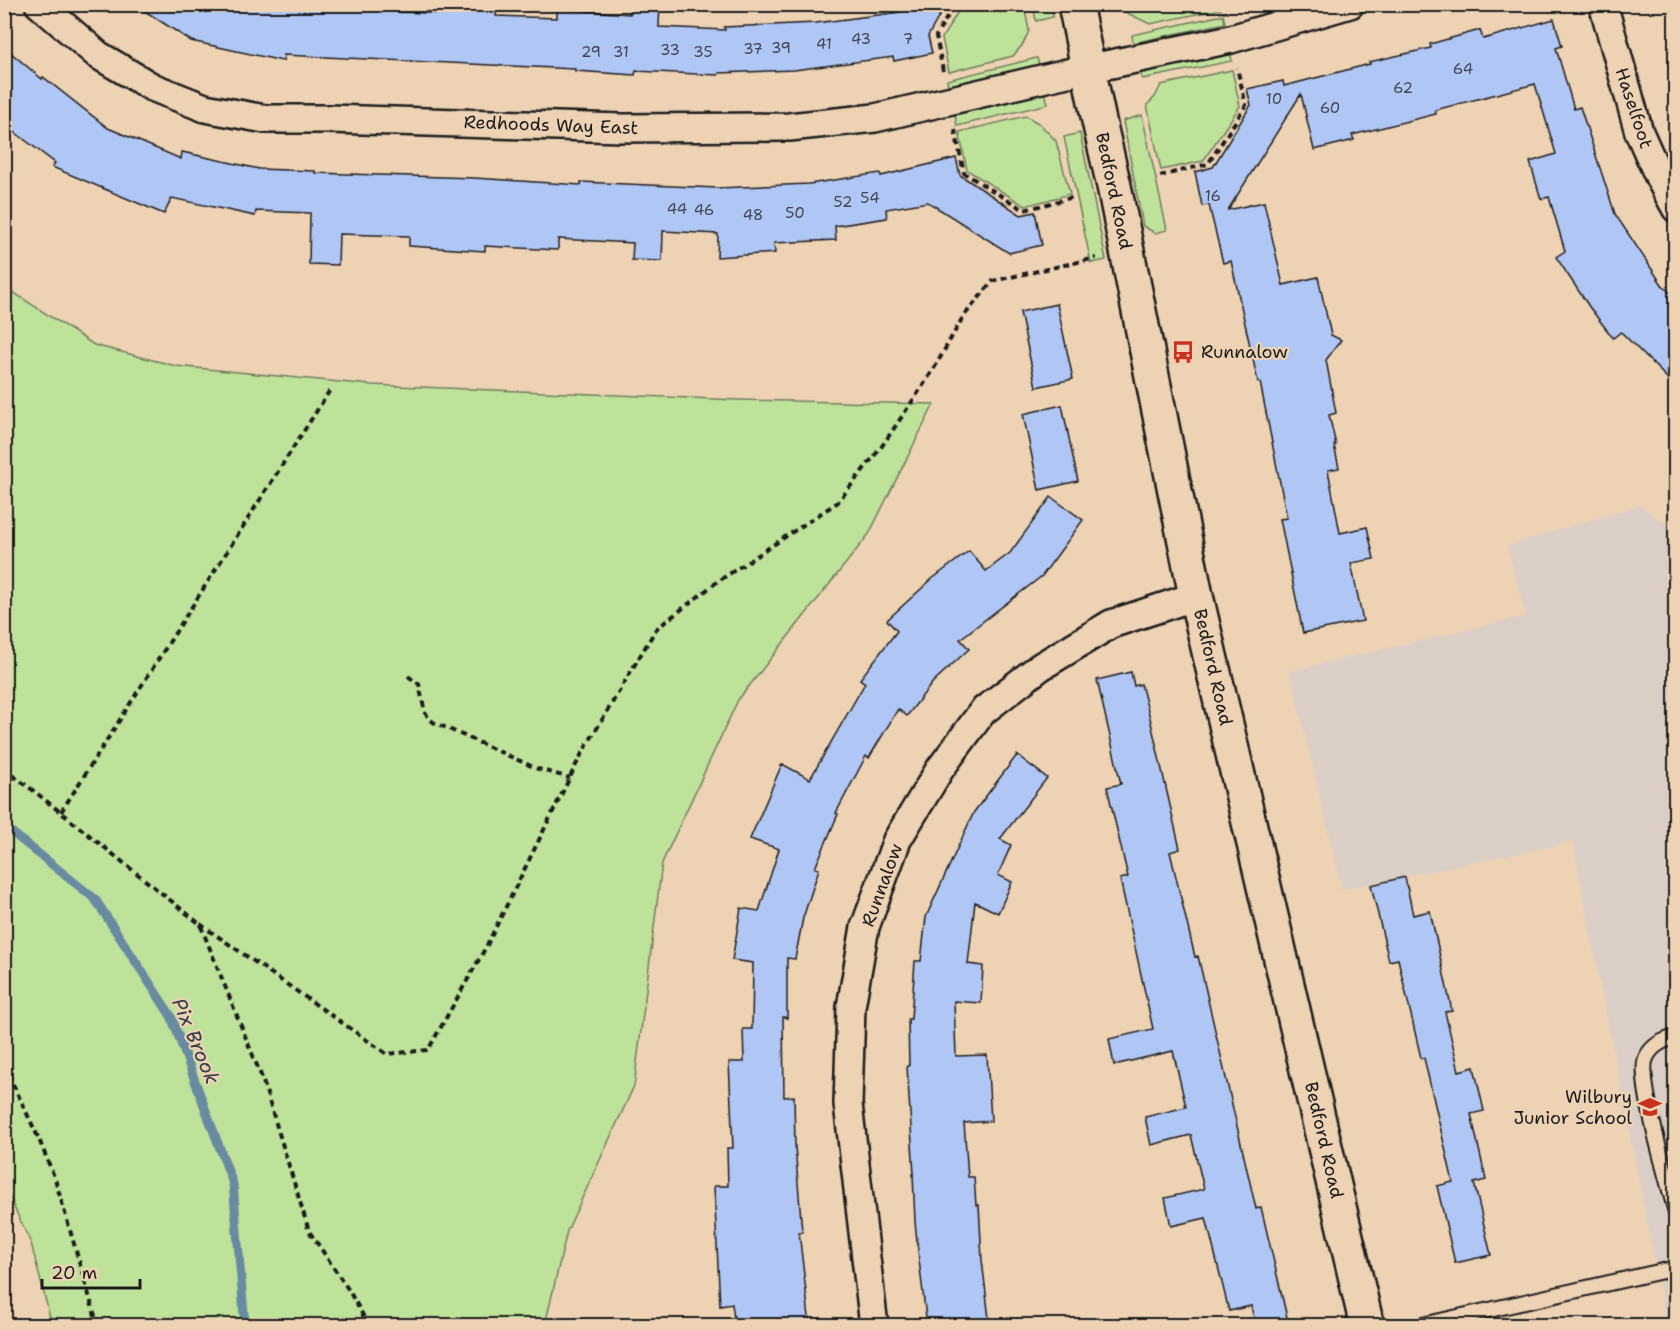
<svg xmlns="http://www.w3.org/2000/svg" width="1680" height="1330" viewBox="0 0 1680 1330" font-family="'Shantell Sans',sans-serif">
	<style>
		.built { fill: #dbcec7 }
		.green { fill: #bfe29b; stroke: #6e7f5c; stroke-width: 1.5 }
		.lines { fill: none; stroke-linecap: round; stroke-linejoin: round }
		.stream { stroke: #688ba2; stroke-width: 9 }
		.building { fill: #b0c6f4; stroke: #1c1c1c; stroke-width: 1.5 }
		.service-casing { stroke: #1c1c1c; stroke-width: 18 }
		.minor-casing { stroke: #1c1c1c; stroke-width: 32 }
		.tertiary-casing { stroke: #1c1c1c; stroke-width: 38 }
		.path { stroke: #1c1c1c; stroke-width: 4; stroke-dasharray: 6 4.5; stroke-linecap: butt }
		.service { stroke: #edd2b4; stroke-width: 14 }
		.minor { stroke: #edd2b4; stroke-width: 27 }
		.tertiary { stroke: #edd2b4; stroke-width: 33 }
		.labels { text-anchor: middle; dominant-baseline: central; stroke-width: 4.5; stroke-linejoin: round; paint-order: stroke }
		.number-label { font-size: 15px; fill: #414652 }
		.street-label { font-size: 18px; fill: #1c1c1c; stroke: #edd2b4 }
		.poi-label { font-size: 18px; fill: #1c1c1c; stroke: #edd2b4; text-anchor: start }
		.water-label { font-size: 20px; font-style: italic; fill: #354149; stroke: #edd2b4 }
	</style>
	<rect width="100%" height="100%" fill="#edd2b4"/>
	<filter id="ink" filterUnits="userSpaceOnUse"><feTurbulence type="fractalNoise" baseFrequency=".0167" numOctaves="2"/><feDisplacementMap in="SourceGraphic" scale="12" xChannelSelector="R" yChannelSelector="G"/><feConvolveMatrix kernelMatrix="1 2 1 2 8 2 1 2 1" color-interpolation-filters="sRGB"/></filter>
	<g filter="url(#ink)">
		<path class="built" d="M 1640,505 L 1675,531 L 1675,1325 L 1667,1325 L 1573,842 L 1342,889 L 1290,671 L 1526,616 L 1507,546 Z"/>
		<path class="green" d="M 962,5 L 1024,5 L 1029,31 L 1023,44 L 1013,56 L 949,72 L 942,38 Z
			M 1033,5 L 1051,5 L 1053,17 L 1036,21 Z
			M 1220,5 L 1221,9 L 1150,24 L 1125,12 L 1123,5 Z
			M 1223,15 L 1225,23 L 1133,43 L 1132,35 Z
			M 1230,51 L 1232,61 L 1142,79 L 1140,70 Z
			M 1037,58 L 1040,69 L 949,91 L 947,80 Z
			M 1232,70 L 1240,106 L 1203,161 L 1161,170 L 1147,105 L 1155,97 L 1161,85 Z
			M 1045,93 L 1048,104 L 957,126 L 955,115 Z
			M 1142,115 L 1167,230 L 1155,233 L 1143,226 L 1123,121 Z
			M 1026,116 L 1040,124 L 1056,141 L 1070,194 L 1025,206 L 967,170 L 959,132 Z
			M 1080,133 L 1106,260 L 1091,263 L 1064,137 Z
			M 4,285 L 14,293 L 94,345 L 176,366 L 371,385 L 738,400 L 934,404 L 869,534 L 738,700 L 662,863 L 634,1086 L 567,1231 L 545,1325 L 52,1325 L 31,1243 L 5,1188 Z"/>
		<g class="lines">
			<path class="stream" d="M 4,826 L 95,899 L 171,1016 L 233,1184 L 245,1326"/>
		</g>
		<path class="building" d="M 134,4 L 400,4 L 400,12 L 463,14 L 463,4 L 497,4 L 496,16 L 557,18 L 557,9 L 630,14 L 630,4 L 660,4 L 659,27 L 725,30 L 724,27 L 816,23 L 900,12 L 905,4 L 946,4 L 928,36 L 932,53 L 894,61 L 893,57 L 794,70 L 719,73 L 718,75 L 636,71 L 635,75 L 575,71 L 575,69 L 284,55 L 283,61 L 191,41 Z
			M 1554,19 L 1562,46 L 1556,48 L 1574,109 L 1580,107 L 1615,214 L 1663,286 L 1676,298 L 1676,387 L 1621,332 L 1613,338 L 1590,308 L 1556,257 L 1565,251 L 1549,197 L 1541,199 L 1530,162 L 1556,154 L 1535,84 L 1435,110 L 1436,114 L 1352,135 L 1354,140 L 1314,150 L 1301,94 L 1228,210 L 1264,202 L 1283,285 L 1318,277 L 1331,335 L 1341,340 L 1326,360 L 1336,413 L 1329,415 L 1336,445 L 1334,445 L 1339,468 L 1328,470 L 1340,533 L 1367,527 L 1374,559 L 1351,563 L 1363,621 L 1303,633 L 1280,519 L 1287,518 L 1260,382 L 1258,382 L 1231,261 L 1223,263 L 1209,205 L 1202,206 L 1195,172 L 1213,167 L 1251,105 L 1247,89 L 1283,81 L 1284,86 L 1370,64 L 1369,62 L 1431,48 L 1430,44 L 1480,30 L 1483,39 Z
			M 4,47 L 42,79 L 43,77 L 108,128 L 181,159 L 182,152 L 259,169 L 315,171 L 315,173 L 474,178 L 581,185 L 581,182 L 717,188 L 809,184 L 880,173 L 881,176 L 956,158 L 960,175 L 1021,215 L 1035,212 L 1042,245 L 1009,253 L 928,202 L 886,209 L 887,218 L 835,226 L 836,240 L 774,243 L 775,253 L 717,257 L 718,234 L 663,231 L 662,261 L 632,260 L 633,243 L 558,239 L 558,250 L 485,246 L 485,251 L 409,246 L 409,236 L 339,234 L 338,265 L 309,264 L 310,213 L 256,211 L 255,216 L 172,198 L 164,214 L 52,167 L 55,163 L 4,124 Z
			M 1057,304 L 1073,379 L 1036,387 L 1020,312 Z
			M 1062,405 L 1078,481 L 1039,490 L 1023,414 Z
			M 1051,497 L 1083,520 L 1042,576 L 960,639 L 969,649 L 933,682 L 907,716 L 898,709 L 869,758 L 866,756 L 836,813 L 838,814 L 815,868 L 819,869 L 803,918 L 795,959 L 787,958 L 787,1018 L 783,1017 L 784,1097 L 794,1096 L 795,1146 L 802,1232 L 799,1232 L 810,1326 L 735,1326 L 732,1304 L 720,1306 L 714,1186 L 728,1186 L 727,1148 L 733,1148 L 729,1062 L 744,1062 L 743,1029 L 752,1029 L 753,963 L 732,960 L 741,908 L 759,911 L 779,849 L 750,839 L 782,764 L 810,779 L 865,683 L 860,679 L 897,631 L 887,620 L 932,579 L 969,551 L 986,571 L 1010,553 Z
			M 1131,672 L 1134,686 L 1141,684 L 1150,718 L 1180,849 L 1170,852 L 1195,957 L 1198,956 L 1256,1209 L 1261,1207 L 1289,1326 L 1256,1326 L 1251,1306 L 1229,1311 L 1206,1218 L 1171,1226 L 1165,1198 L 1204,1189 L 1191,1135 L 1151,1145 L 1145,1117 L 1186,1107 L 1173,1051 L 1114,1065 L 1109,1039 L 1153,1029 L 1120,879 L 1128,877 L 1107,787 L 1121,784 L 1097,680 Z
			M 1017,755 L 1047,778 L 1000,839 L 1011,845 L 998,875 L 1012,882 L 998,913 L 975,902 L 968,964 L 983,966 L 981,1003 L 954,1001 L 956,1056 L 987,1055 L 991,1121 L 964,1123 L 968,1177 L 974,1177 L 976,1205 L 979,1205 L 982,1260 L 989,1319 L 983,1320 L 984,1326 L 927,1326 L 919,1260 L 915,1222 L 913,1174 L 914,1174 L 907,1066 L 909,1066 L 908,1019 L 911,1019 L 915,961 L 921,961 L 926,917 L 974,812 Z
			M 1405,877 L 1413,915 L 1430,911 L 1452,1011 L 1445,1012 L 1459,1071 L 1474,1067 L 1484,1111 L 1471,1114 L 1486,1180 L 1474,1183 L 1491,1255 L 1455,1263 L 1437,1186 L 1453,1182 L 1424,1058 L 1421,1058 L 1398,959 L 1389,961 L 1371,885 Z"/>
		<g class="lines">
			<g class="service-casing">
				<path id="service" d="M 1676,1037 C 1663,1040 1652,1045 1646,1058 C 1637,1079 1669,1185 1676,1213
					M 1418,1326 L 1676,1268"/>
			</g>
			<g class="minor-casing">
				<path id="minor" d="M 39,4 L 98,55 L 152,87 L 205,108 L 265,119 L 329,119 L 622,128 L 789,127 L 875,118 L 1063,74 L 1231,39 L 1350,4
					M 1603,4 L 1639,132 L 1660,179 L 1676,208
					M 874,1326 L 848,1104 L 851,1007 L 865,927 L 897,840 L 940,769 L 983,711 L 1040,667 L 1111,624 L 1196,596"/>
			</g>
			<g class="tertiary-casing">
				<path id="tertiary" d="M 1075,4 L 1099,121 L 1114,186 L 1196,596 L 1367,1326"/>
			</g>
			<path class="path" d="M 943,71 L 936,36 L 955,4
				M 955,130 L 964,173 L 1024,210 L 1074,197
				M 1160,176 L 1208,164 L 1246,105 L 1237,68
				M 408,676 L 419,684 L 425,713 L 433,722 L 538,769 L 570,778
				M 1675,708 L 1676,708
				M 4,769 L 34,791 L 200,924 L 262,1078 L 309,1231 L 348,1289 L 369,1326
				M 61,812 L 330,390
				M 200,924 L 387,1054 L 428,1050 L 486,947 L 580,757 L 656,629 L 717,582 L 838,502 L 882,446 L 932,372 L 963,317 L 993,281 L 1096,258
				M 4,1065 L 38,1137 L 55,1179 L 98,1326"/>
			<use href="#service" class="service"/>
			<use href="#minor" class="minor"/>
			<use href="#tertiary" class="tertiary"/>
		</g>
	</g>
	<defs>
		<g id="bus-bare" transform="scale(1.8)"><path d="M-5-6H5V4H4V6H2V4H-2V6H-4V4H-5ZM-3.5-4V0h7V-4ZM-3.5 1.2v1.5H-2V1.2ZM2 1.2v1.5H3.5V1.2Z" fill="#c8321e" stroke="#edd2b4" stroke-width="2.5" paint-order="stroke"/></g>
		<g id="school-bare" transform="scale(1.8)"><path d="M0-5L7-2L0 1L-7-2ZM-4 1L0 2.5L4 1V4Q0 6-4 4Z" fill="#c8321e" stroke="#edd2b4" stroke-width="2.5" paint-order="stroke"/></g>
	</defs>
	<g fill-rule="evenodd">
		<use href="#bus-bare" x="1183" y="352"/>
		<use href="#school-bare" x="1650" y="1107"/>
	</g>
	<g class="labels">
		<g class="number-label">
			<text x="861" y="39">43</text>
			<text x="908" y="39">7</text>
			<text x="824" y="44">41</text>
			<text x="781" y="48">39</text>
			<text x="753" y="49">37</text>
			<text x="670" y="50">33</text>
			<text x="591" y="52">29</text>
			<text x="621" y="52">31</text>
			<text x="703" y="52">35</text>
			<text x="1463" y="69">64</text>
			<text x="1403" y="88">62</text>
			<text x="1274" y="99">10</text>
			<text x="1330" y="108">60</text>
			<text x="1213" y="196">16</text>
			<text x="870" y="198">54</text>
			<text x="843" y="202">52</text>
			<text x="677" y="209">44</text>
			<text x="704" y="210">46</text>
			<text x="795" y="213">50</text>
			<text x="753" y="215">48</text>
		</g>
		<g class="street-label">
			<text transform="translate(1634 108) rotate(72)">Haselfoot</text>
			<text transform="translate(551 125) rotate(2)">Redhoods Way East</text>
			<text transform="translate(1114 191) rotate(78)">Bedford Road</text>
			<text transform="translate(1213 667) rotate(77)">Bedford Road</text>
			<text transform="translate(882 885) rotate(-70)">Runnalow</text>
			<text transform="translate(1324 1140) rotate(77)">Bedford Road</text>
		</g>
		<g class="poi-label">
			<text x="1201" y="352">Runnalow</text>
			<text x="1632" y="1097" text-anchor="end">Wilbury<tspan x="1632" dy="21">Junior School</tspan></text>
		</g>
		<g class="water-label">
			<text transform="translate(196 1041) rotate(67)">Pix Brook</text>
		</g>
	</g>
	<rect width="1680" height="1330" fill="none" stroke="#edd2b4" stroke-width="24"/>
	<rect x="12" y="12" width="1656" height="1306" fill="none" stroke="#1c1c1c" stroke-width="2" filter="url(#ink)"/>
	<path d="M42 1279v9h98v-9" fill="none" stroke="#1c1c1c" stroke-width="3"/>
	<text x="51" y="1279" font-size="18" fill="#1c1c1c" stroke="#edd2b4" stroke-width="4.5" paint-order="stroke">20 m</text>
</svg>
